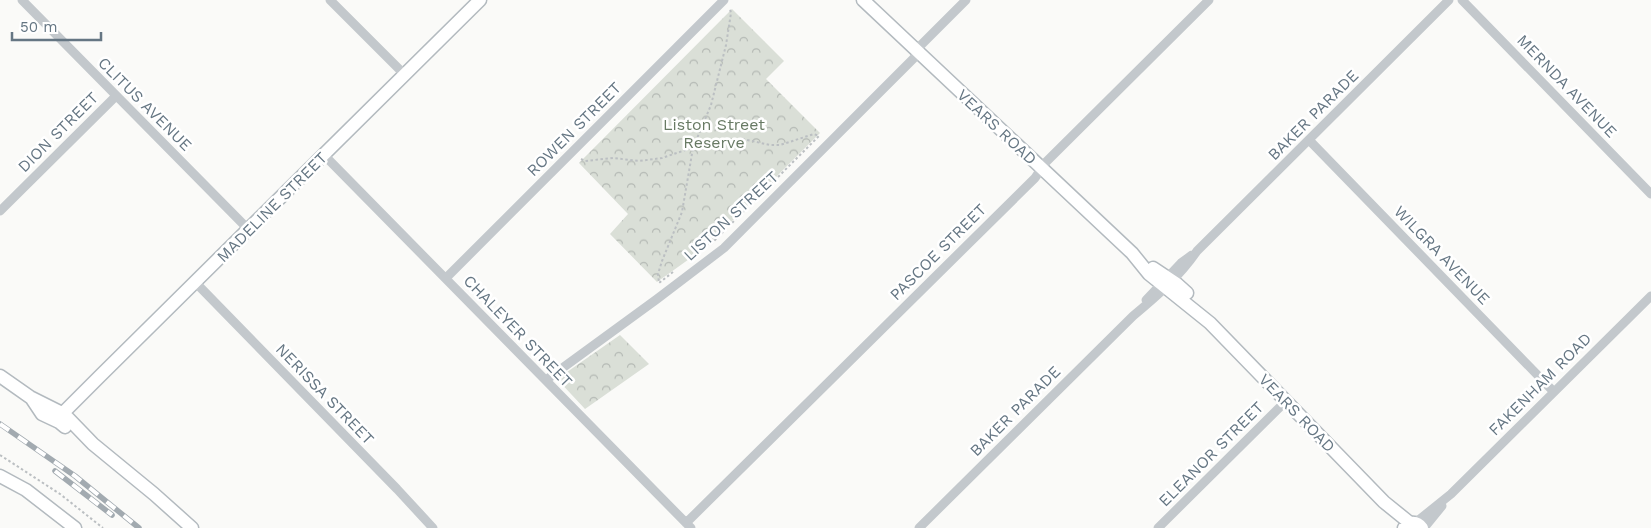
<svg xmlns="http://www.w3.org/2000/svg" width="1651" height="528" viewBox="0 0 1651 528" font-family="'Work Sans',sans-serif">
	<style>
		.park { fill: url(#park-crowns) }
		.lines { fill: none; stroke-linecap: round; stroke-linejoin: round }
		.secondary-casing { stroke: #b3babf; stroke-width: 15 }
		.path { stroke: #bbbfc2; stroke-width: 2; stroke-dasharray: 2.5 2.5; stroke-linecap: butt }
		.street { stroke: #c3c8cc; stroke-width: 9 }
		.secondary { stroke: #fff; stroke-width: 12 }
		.rail-casing { stroke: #a2aab0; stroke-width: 5.5 }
		.rail { stroke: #fff; stroke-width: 4; stroke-dasharray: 11; stroke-linecap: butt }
		.labels { text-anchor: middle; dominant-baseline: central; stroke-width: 5; stroke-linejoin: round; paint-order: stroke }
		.street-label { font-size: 16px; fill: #657683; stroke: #fff }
		.park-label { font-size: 16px; fill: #687a64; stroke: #fff }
	</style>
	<defs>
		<pattern id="park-crowns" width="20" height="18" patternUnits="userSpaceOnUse" patternTransform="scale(1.25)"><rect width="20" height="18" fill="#dadfd7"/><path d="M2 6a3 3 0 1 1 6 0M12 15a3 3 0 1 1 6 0" fill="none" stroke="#b4b9b4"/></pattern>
	</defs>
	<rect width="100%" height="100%" fill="#fafaf8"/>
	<path class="park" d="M 732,9 L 784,61 L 766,79 L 820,133 L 706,247 L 657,282 L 610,234 L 628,214 L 579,163 Z
		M 620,335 L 649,364 L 585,409 L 557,379 Z"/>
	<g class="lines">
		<g class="secondary-casing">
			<path id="secondary" d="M 863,0 L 1132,253 L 1149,274 L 1210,323 L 1384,502 L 1410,523
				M 1153,268 L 1177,284 L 1187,293
				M 0,376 L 30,397 L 64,414 L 93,444 L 154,494 L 192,528
				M 32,399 L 42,414 L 59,422 L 65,427
				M 59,422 L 66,410 L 99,377 L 480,0
				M 0,476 L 26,490 L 75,528
				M 1404,528 C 1409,521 1417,521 1422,528"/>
		</g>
		<path class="path" d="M 581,159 L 585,161 L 613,158 L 639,161 L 662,158 L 709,142 L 728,140 L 743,139 L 770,145 L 780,145 L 814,134 L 819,136 L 711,244
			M 673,272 L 659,283 L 658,274 L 662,261 L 682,212 L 693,148 L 711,105 L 726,45 L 731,13 L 730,9
			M 0,455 L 60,494 L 103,528"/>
		<path class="street" d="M 22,0 L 248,229
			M 330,0 L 405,75
			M 1462,0 L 1651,194
			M 916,50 L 966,0
			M 1309,140 L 1554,392
			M 324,155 L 691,528
			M 0,211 L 116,96
			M 446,278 L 724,0
			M 195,282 L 397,489 L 433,528
			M 1146,300 L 1181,263 L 1192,255
			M 546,380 L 657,299 L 724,248 L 919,53
			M 686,523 L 1035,178 L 1045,163 L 1209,0
			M 1415,523 L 1451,494 L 1651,296
			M 919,528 L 1133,316 C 1157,296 1179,277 1197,251 L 1449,0
			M 1158,528 L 1286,401
			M 1424,528 L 1442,506"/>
		<use href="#secondary" class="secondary"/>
		<g class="rail-casing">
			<path id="rail" d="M 0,424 L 75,476 L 139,528
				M 55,471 L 112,515"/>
		</g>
		<use href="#rail" class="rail"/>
	</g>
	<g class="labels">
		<g class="street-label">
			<text transform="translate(1567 86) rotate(46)">MERNDA AVENUE</text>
			<text transform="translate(145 104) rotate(45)">CLITUS AVENUE</text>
			<text transform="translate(1313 115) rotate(-45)">BAKER PARADE</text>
			<text transform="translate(997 127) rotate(43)">VEARS ROAD</text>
			<text transform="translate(574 129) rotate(-45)">ROWEN STREET</text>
			<text transform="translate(58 132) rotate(-45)">DION STREET</text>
			<text transform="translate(272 207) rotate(-45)">MADELINE STREET</text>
			<text transform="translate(731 216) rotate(-43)">LISTON STREET</text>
			<text transform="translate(938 252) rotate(-45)">PASCOE STREET</text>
			<text transform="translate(1442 255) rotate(46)">WILGRA AVENUE</text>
			<text transform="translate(518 331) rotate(46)">CHALEYER STREET</text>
			<text transform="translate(1540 384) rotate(-45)">FAKENHAM ROAD</text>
			<text transform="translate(325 394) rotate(46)">NERISSA STREET</text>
			<text transform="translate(1015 411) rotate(-45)">BAKER PARADE</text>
			<text transform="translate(1297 413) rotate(46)">VEARS ROAD</text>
			<text transform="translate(1211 454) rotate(-45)">ELEANOR STREET</text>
		</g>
		<g class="park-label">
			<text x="714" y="124">Liston Street<tspan x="714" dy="18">Reserve</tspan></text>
		</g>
	</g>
	<path d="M12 32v8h89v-8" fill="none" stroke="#657683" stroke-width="2.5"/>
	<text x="20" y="32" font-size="15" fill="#657683" stroke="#ffffff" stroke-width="4" paint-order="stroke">50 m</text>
</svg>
